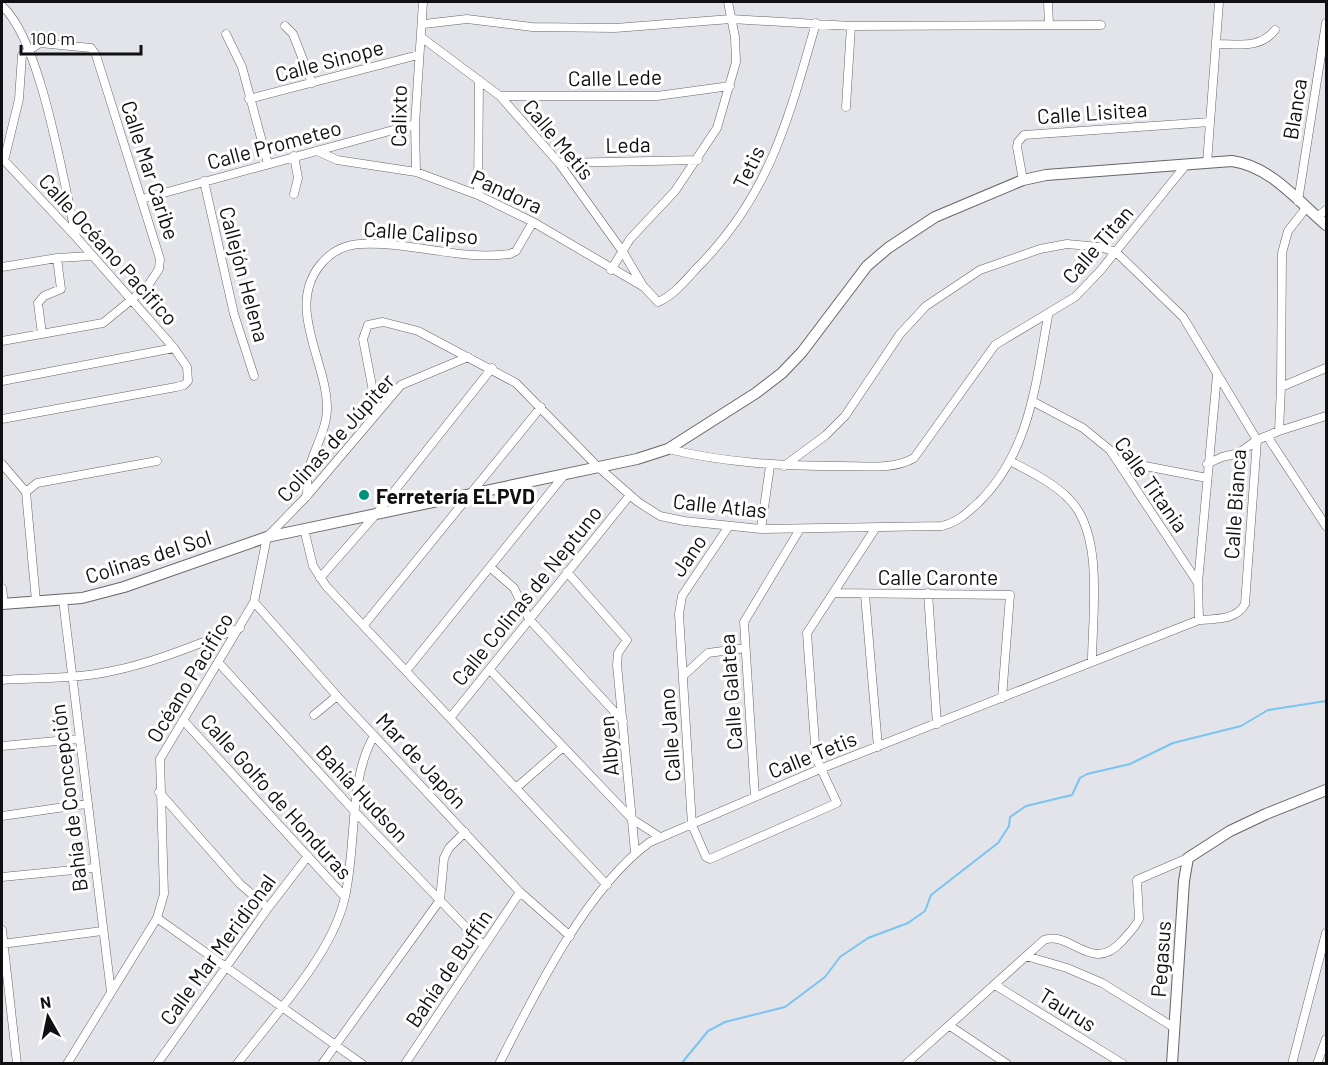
<svg xmlns="http://www.w3.org/2000/svg" width="1328" height="1065" viewBox="0 0 1328 1065" font-family="Barlow,sans-serif">
	<style>
		.lines { fill: none; stroke-linecap: round; stroke-linejoin: round }
		.stream { stroke: #7ac3f4; stroke-width: 2 }
		.street-casing { stroke: #65666a; stroke-width: 9 }
		.secondary-casing { stroke: #65666a; stroke-width: 12 }
		.street { stroke: #fff; stroke-width: 8 }
		.secondary { stroke: #fff; stroke-width: 10 }
		.poi-dot { fill: #00917d; stroke: #fff; stroke-width: 2 }
		.labels { text-anchor: middle; dominant-baseline: central; stroke-width: 6; stroke-linejoin: round; paint-order: stroke }
		.street-label { font-size: 21px; fill: #101012; stroke: #fff }
		.poi-label { font-size: 21px; font-weight: bold; fill: #101012; stroke: #fff; text-anchor: start }
	</style>
	<rect width="100%" height="100%" fill="#e3e4e9"/>
	<g class="lines">
		<path class="stream" d="M 681,1064 L 708,1031 L 725,1022 L 785,1007 L 825,977 L 840,957 L 868,938 L 908,923 L 925,911 L 931,895 L 998,843 L 1009,826 L 1010,817 L 1026,806 L 1072,795 L 1080,778 L 1087,774 L 1130,764 L 1173,743 L 1241,726 L 1268,710 L 1326,701"/>
		<g class="street-casing">
			<path id="street" d="M 1048,2 L 1049,25
				M 2,6 C 41,40 63,181 76,236
				M 424,24 L 467,19 L 532,27 L 615,28 L 731,19 L 851,26 L 1101,25
				M 285,26 L 293,34 L 312,83
				M 226,34 L 242,67 L 268,164
				M 421,37 L 500,96 L 559,163 L 623,252 L 643,286
				M 1216,44 C 1238,44 1260,49 1275,30
				M 500,96 L 657,96 L 730,86
				M 249,99 L 418,55
				M 846,107 L 851,26
				M 317,151 L 337,160 L 416,172 L 478,195 L 533,222 L 644,287 L 658,302 C 673,296 686,280 696,269 C 770,195 788,120 816,23
				M 559,163 L 698,160
				M 1207,163 L 1219,2
				M 416,172 L 415,124 L 423,2
				M 1023,180 L 1017,147 L 1018,142 L 1024,135 L 1210,122
				M 204,181 L 234,314 L 254,376
				M 294,194 L 298,178 L 294,156
				M 478,195 L 479,80
				M 142,199 L 415,124
				M 1298,201 L 1326,23
				M 1317,217 L 1326,210
				M 2,267 L 57,258 L 91,256
				M 611,270 L 630,239 L 675,191 L 717,128 L 736,62 L 735,37 L 728,2
				M 42,334 L 38,303 L 44,296 L 61,289 L 57,258
				M 2,341 L 103,323 L 147,287 L 159,269 L 160,259 L 96,55 L 91,48 L 40,43 L 22,55 L 19,99 L 4,161
				M 2,381 L 174,348
				M 1281,387 L 1282,253 L 1288,231 L 1306,208
				M 1032,401 L 1083,428 L 1110,450 L 1198,583
				M 377,412 L 363,339 L 368,325 L 383,322 L 418,331 L 516,383 L 596,465 L 638,502 L 660,516 L 684,521 L 761,529 L 942,526 C 958,522 967,513 979,502 C 1030,452 1036,382 1048,316
				M 2,419 L 176,387 L 184,385 L 188,381 L 187,367 L 174,348 L 76,237 L 2,158
				M 1279,431 L 1281,387 L 1326,368
				M 1267,436 L 1326,526
				M 668,449 C 726,463 782,466 842,466 C 866,466 893,470 914,458 L 995,345 L 1075,297 L 1100,271 L 1185,166
				M 1010,461 C 1031,472 1052,482 1068,498 C 1105,533 1092,615 1092,662
				M 1119,461 L 1207,478
				M 2,464 L 26,492 L 36,601
				M 1207,464 L 1222,457 L 1239,453 L 1257,440 L 1279,431 L 1326,416
				M 784,466 L 826,435 L 845,416 L 900,334 L 926,306 L 980,270 L 1040,249 L 1067,244 L 1100,247 L 1116,252 L 1183,317 L 1257,440
				M 26,492 L 37,483 L 157,461
				M 307,496 C 307,487 307,478 309,469 C 314,449 327,429 327,408 C 327,361 285,307 321,264 C 331,252 345,245 360,244 C 410,241 460,261 510,254 L 516,251 L 533,222
				M 729,526 L 682,596 L 679,614 L 692,825 L 706,857 L 710,859 L 837,803 L 816,758 L 807,633 L 875,529
				M 304,529 L 313,566 L 326,586 L 607,885
				M 761,529 L 770,466
				M 491,568 L 514,588 L 529,619 L 623,721
				M 567,572 L 627,640 L 618,653 L 617,665 L 635,852
				M 320,578 L 377,513 L 492,368
				M 2,588 L 4,604
				M 834,593 L 1010,595 L 1002,698
				M 928,593 L 937,724
				M 865,595 L 878,747
				M 63,600 L 111,992
				M 254,602 L 337,696 L 520,892 L 570,936
				M 1199,620 L 1198,583 L 1217,375
				M 364,625 L 541,407
				M 218,662 L 356,813 L 484,946
				M 490,670 L 632,819 L 660,837
				M 406,671 L 565,474
				M 683,676 L 708,653 L 745,648
				M 2,680 C 38,678 76,679 112,671 C 156,662 198,644 240,628
				M 314,715 L 337,696
				M 450,718 L 630,495
				M 183,720 L 345,897
				M 2,746 L 79,739
				M 516,788 L 563,747
				M 159,792 L 240,884 L 268,908
				M 755,797 L 744,622 L 800,529
				M 2,816 L 86,804
				M 2,877 L 94,868
				M 157,918 L 362,1064
				M 2,930 L 17,1064
				M 2,944 L 102,931
				M 1026,956 L 1067,968 L 1102,983 L 1175,1028
				M 995,985 L 1123,1064
				M 950,1026 L 1007,1064
				M 67,1064 L 157,918 L 164,894 L 160,759 L 254,602 L 267,537 L 306,497 L 401,385 L 468,357
				M 157,1064 L 268,908 L 308,856
				M 237,1064 C 273,1017 330,957 344,901 C 357,851 348,779 374,736
				M 322,1064 L 440,900 L 444,858 L 449,848 L 465,832
				M 405,1064 L 520,892
				M 499,1064 C 534,995 587,887 650,842 L 820,769 L 1199,620 C 1215,619 1237,620 1245,604 L 1257,440
				M 906,1064 L 1044,940 C 1071,930 1092,975 1122,941 C 1128,934 1135,928 1139,919 L 1137,880 L 1188,858
				M 1292,1064 L 1326,933
				M 1317,1064 L 1326,1039"/>
		</g>
		<g class="secondary-casing">
			<path id="secondary" d="M 2,604 L 82,598 L 124,587 L 267,537 L 637,459 L 668,449 L 756,393 L 782,373 L 802,352 L 867,266 L 888,248 L 935,217 L 1023,180 L 1046,175 L 1232,161 C 1270,166 1298,201 1326,225
				M 1172,1064 L 1184,881 L 1188,858 L 1230,831 L 1266,814 L 1326,790"/>
		</g>
		<use href="#street" class="street"/>
		<use href="#secondary" class="secondary"/>
	</g>
	<circle class="poi-dot" cx="364" cy="495" r="6"/>
	<g class="labels">
		<g class="street-label">
			<text transform="translate(329 60) rotate(-15)">Calle Sinope</text>
			<text transform="translate(615 77) rotate(-1)">Calle Lede</text>
			<text transform="translate(1294 109) rotate(-81)">Blanca</text>
			<text transform="translate(1092 112) rotate(-4)">Calle Lisitea</text>
			<text transform="translate(398 116) rotate(-89)">Calixto</text>
			<text transform="translate(559 139) rotate(50)">Calle Metis</text>
			<text transform="translate(274 144) rotate(-15)">Calle Prometeo</text>
			<text transform="translate(628 144) rotate(-1)">Leda</text>
			<text transform="translate(748 167) rotate(-64)">Tetis</text>
			<text transform="translate(151 170) rotate(72)">Calle Mar Caribe</text>
			<text transform="translate(507 191) rotate(25)">Pandora</text>
			<text transform="translate(421 232) rotate(4)">Calle Calipso</text>
			<text transform="translate(1097 244) rotate(-49)">Calle Titan</text>
			<text transform="translate(109 249) rotate(48)">Calle Océano Pacifico</text>
			<text transform="translate(245 274) rotate(75)">Callejón Helena</text>
			<text transform="translate(335 437) rotate(-48)">Colinas de Júpiter</text>
			<text transform="translate(1152 484) rotate(55)">Calle Titania</text>
			<text transform="translate(1234 504) rotate(-86)">Calle Bianca</text>
			<text transform="translate(720 505) rotate(6)">Calle Atlas</text>
			<text transform="translate(688 555) rotate(-56)">Jano</text>
			<text transform="translate(148 556) rotate(-18)">Colinas del Sol</text>
			<text x="938" y="576">Calle Caronte</text>
			<text transform="translate(526 595) rotate(-51)">Calle Colinas de Neptuno</text>
			<text transform="translate(189 677) rotate(-59)">Océano Pacifico</text>
			<text transform="translate(730 692) rotate(-94)">Calle Galatea</text>
			<text transform="translate(669 735) rotate(-94)">Calle Jano</text>
			<text transform="translate(608 746) rotate(-95)">Albyen</text>
			<text transform="translate(812 754) rotate(-22)">Calle Tetis</text>
			<text transform="translate(422 760) rotate(47)">Mar de Japón</text>
			<text transform="translate(363 793) rotate(47)">Bahía Hudson</text>
			<text transform="translate(277 796) rotate(48)">Calle Golfo de Honduras</text>
			<text transform="translate(68 798) rotate(-97)">Bahía de Concepción</text>
			<text transform="translate(217 949) rotate(-54)">Calle Mar Meridional</text>
			<text transform="translate(1160 959) rotate(-86)">Pegasus</text>
			<text transform="translate(448 968) rotate(-56)">Bahía de Buffin</text>
			<text transform="translate(1068 1009) rotate(32)">Taurus</text>
		</g>
		<g class="poi-label">
			<text x="376" y="495">Ferretería ELPVD</text>
		</g>
	</g>
	<rect width="1328" height="1065" fill="none" stroke="#101012" stroke-width="6"/>
	<g transform="translate(48 1017) rotate(351)" stroke="#ffffff" stroke-width="4.5" paint-order="stroke">
	<path d="M0-4.5L10 22L0 15L-10 22Z" fill="#101012"/>
	<text y="-9" font-size="16" font-weight="bold" text-anchor="middle" fill="#101012">N</text>
	</g>
	<path d="M21 45v9h120v-9" fill="none" stroke="#101012" stroke-width="3"/>
	<text x="30" y="45" font-size="18" fill="#101012" stroke="#ffffff" stroke-width="4.5" paint-order="stroke">100 m</text>
</svg>
